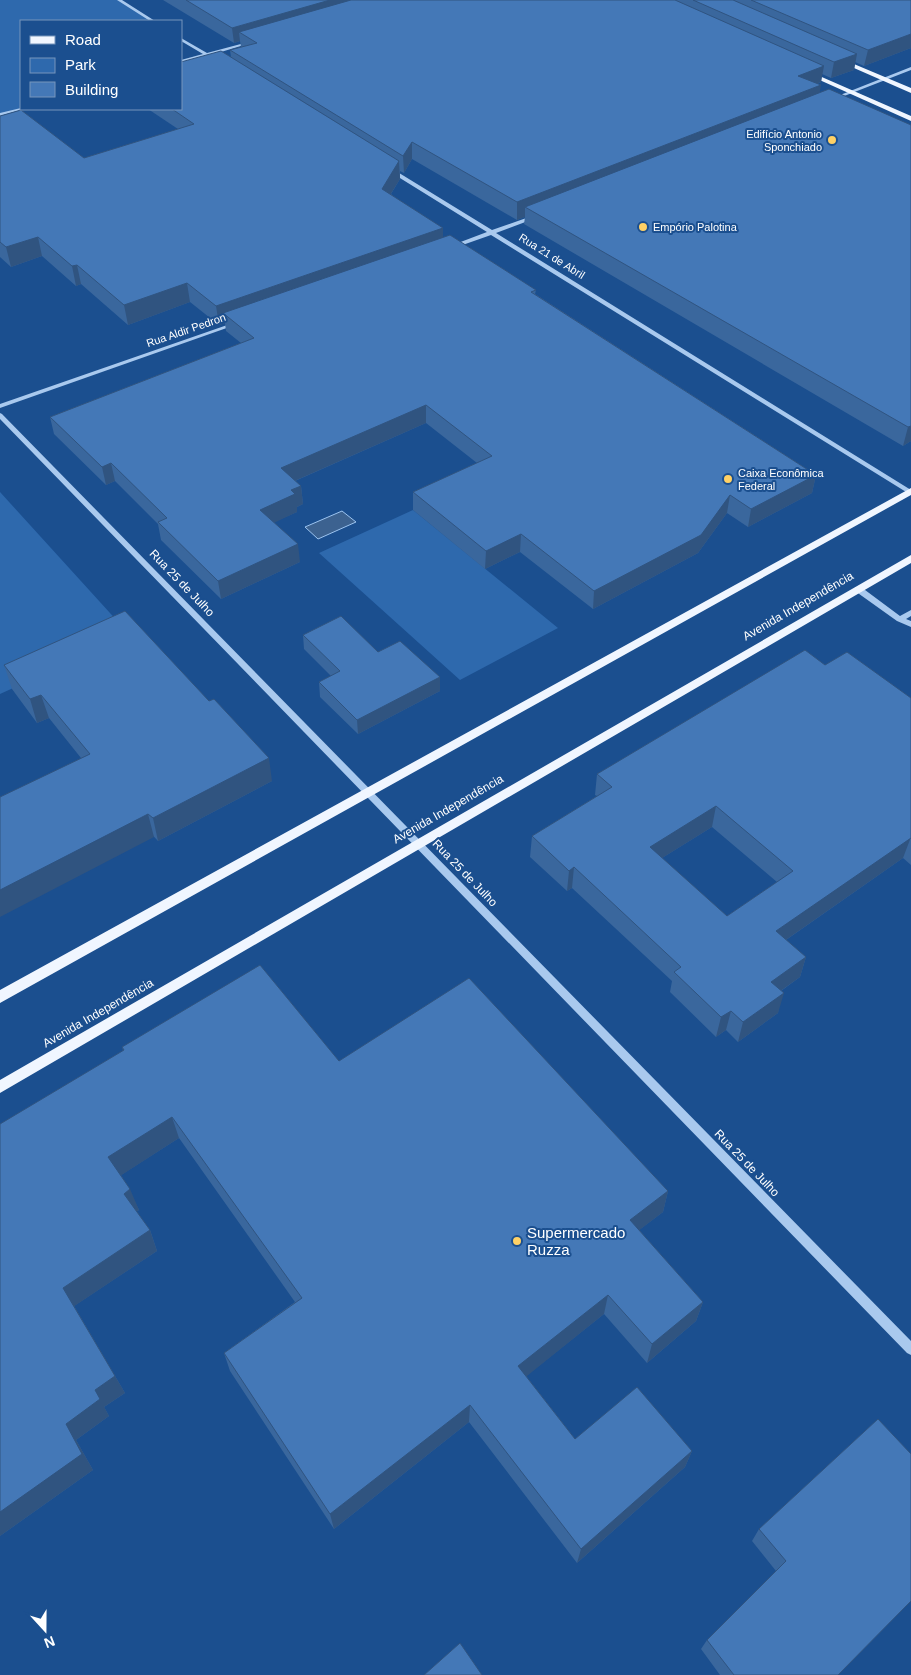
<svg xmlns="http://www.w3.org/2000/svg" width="911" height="1675" viewBox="0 0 911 1675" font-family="Arial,sans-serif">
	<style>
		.green { fill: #2e69ad }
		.water { fill: #3c6290; stroke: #9cc4f0 }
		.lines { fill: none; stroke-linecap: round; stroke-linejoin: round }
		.minor { fill: #a9c9ee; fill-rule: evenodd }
		.major { fill: #f0f6ff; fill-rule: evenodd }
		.wall { fill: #3a679d; fill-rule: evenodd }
		.shaded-wall { fill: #305480 }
		.building { fill: #4478b7; stroke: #305480; fill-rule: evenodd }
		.poi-dot { fill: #ffd166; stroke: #1b4f8f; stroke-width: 2 }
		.labels { text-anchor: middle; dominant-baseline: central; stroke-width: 4; stroke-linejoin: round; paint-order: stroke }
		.far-poi-label { font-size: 11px; fill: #fff; stroke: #1b4f8f; text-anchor: start }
		.far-street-label { font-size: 11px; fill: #fff; stroke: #1b4f8f }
		.street-label { font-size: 12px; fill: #fff; stroke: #1b4f8f }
		.near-poi-label { font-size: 15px; fill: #fff; stroke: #1b4f8f; text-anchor: start }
	</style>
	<rect width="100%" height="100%" fill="#1b4f8f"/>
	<path class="green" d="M 0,0 L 119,0 L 153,21 L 21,21 L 21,109 L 0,115 Z
		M 0,492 L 130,635 L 0,694 Z
		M 413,510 L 558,628 L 460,680 L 319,553 Z"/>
	<path class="water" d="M 342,511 L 356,522 L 318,539 L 305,527 Z"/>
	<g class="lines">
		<path class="minor" d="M 117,0 L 122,0 L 155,21 L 150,21 Z
			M 181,38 L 207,53 L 252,41 L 254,42 L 211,55 L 219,60 L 219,62 L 215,62 L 206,56 L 181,63 L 181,60 L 203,54 L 181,41 Z
			M 911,67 L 911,70 L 834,100 L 830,99 Z
			M 21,108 L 24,109 L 0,116 L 0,113 Z
			M 387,168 L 391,168 L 492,230 L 532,216 L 536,216 L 536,218 L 496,233 L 911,490 L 911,495 L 491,235 L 454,248 L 450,248 L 450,246 L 487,232 L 387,170 Z
			M 233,323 L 238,324 L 0,408 L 0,404 Z
			M 0,413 L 2,414 L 911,1341 L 911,1355 L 907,1353 L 0,419 Z
			M 855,587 L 861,587 L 900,616 L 911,610 L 911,616 L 906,619 L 911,621 L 911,627 L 897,621 L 855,591 Z"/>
		<path class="major" d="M 838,59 L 842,59 L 911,88 L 911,93 L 838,61 Z
			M 804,71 L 808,71 L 911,116 L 911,121 L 804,73 Z
			M 911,488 L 911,495 L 0,1003 L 0,990 Z
			M 911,555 L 911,563 L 0,1093 L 0,1080 Z"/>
	</g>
	<path class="wall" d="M 163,0 L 911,0 L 911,48 L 864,66 L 855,62 L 854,70 L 831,78 L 822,74 L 821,82 L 817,84 L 819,93 L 911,125 L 911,441 L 903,446 L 524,224 L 525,217 L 517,220 L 412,159 L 404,173 L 400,171 L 400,179 L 391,194 L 443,237 L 536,290 L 535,294 L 816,475 L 812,493 L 748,527 L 727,513 L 698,553 L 593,609 L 520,552 L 485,569 L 413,510 L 413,492 L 477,463 L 426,423 L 295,481 L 301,486 L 303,504 L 297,507 L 297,512 L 274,522 L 300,562 L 221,599 L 161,540 L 158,524 L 115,481 L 106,485 L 54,434 L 50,417 L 241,343 L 226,331 L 225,323 L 219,325 L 190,302 L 128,325 L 81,284 L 76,286 L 42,256 L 11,267 L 0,257 L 0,116 L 84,158 L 178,129 L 148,109 L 181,109 L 231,57 L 230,50 L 241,47 L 240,41 L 234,43 Z
		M 303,635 L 378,652 L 440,677 L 440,691 L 358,734 L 320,697 L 319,682 L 331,676 L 304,649 Z
		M 4,665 L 272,781 L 158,841 L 81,758 L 49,718 L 37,723 L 12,689 Z
		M 825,665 L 911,698 L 911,865 L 903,858 L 786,940 L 806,957 L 800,977 L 781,991 L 778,1013 L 738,1042 L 726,1030 L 716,1037 L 670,992 L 672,981 L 572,888 L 567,891 L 530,857 L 532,836 L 597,796 L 595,795 L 597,774 ZM 712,827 L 777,882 L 727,916 L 662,858 Z
		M 122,1047 L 339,1061 L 668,1191 L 663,1212 L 639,1230 L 703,1302 L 696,1321 L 647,1363 L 604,1314 L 526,1376 L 575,1439 L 692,1451 L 685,1467 L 577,1563 L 469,1422 L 334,1529 L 230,1371 L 224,1353 L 295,1302 L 179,1138 L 121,1175 L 139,1210 L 136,1212 L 150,1230 L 157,1251 L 74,1306 L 125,1393 L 104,1407 L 109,1416 L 76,1440 L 93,1470 L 0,1536 L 123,1050 Z
		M 878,1419 L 838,1675 L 720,1675 L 701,1649 L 707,1640 L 776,1571 L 752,1541 L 759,1529 Z"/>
	<path class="shaded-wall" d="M 330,0 L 384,0 L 239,32 L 240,41 L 234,43 L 232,28 Z
		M 911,34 L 911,48 L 864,66 L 868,50 Z
		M 857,54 L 854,70 L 831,78 L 834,62 Z
		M 824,66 L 821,82 L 795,92 L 798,76 Z
		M 821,85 L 818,102 L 525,207 L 525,217 L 517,220 L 517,202 Z
		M 412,142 L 412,159 L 404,173 L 403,156 Z
		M 399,161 L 400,179 L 382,208 L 382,189 Z
		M 443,228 L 443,247 L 223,313 L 225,323 L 219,325 L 216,306 Z
		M 38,237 L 42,256 L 11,267 L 6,247 Z
		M 77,265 L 81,284 L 76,286 L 72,266 Z
		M 187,283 L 190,302 L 128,325 L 124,305 Z
		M 426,405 L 426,423 L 283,486 L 281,468 Z
		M 911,426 L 911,441 L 903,446 L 908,427 Z
		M 111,463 L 115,481 L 106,485 L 102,467 Z
		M 816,475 L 812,493 L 748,527 L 751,509 Z
		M 301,486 L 303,504 L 297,507 L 297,512 L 263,528 L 260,510 L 291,490 Z
		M 730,495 L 727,513 L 698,553 L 593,609 L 594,591 Z
		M 521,534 L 520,552 L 485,569 L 486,551 Z
		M 298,544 L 300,562 L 221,599 L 218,581 Z
		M 440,677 L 440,691 L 358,734 L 357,720 Z
		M 41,695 L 49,718 L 37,723 L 30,699 Z
		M 269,758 L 272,781 L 158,841 L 153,818 Z
		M 716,806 L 712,827 L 646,868 L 650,847 Z
		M 148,814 L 154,837 L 0,917 L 0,890 Z
		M 911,837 L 903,858 L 770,951 L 776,931 Z
		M 574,867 L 572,888 L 567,891 L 569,871 Z
		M 806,957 L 800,977 L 765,1002 L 771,982 Z
		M 784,993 L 778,1013 L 738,1042 L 743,1022 Z
		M 731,1011 L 726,1030 L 716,1037 L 721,1017 Z
		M 172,1117 L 179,1138 L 117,1178 L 108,1157 Z
		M 130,1189 L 139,1210 L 132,1214 L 124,1194 Z
		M 668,1191 L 663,1212 L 625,1241 L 630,1220 Z
		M 150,1230 L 157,1251 L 73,1307 L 63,1288 Z
		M 608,1295 L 604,1314 L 517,1384 L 518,1366 Z
		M 703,1302 L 696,1321 L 647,1363 L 652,1344 Z
		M 115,1376 L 125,1393 L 104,1407 L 95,1390 Z
		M 100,1399 L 109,1416 L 76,1440 L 93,1470 L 0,1536 L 0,1512 L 66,1424 Z
		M 470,1405 L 469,1422 L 334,1529 L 330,1514 Z
		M 692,1451 L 685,1467 L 577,1563 L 581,1549 Z"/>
	<path class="building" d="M 186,0 L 330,0 L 232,28 Z
		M 351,0 L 675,0 L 824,66 L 798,76 L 821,85 L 517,202 L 412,142 L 403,156 L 230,50 L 257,43 L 239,32 Z
		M 693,0 L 733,0 L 857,54 L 834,62 Z
		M 751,0 L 911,0 L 911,34 L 868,50 Z
		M 221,51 L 399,161 L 382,189 L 443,228 L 216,306 L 187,283 L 124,305 L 77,265 L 72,266 L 38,237 L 6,247 L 0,242 L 0,116 L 21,110 L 84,158 L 194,124 L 172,109 L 181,109 L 181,62 Z
		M 829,89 L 911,125 L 911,426 L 908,427 L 525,207 Z
		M 450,235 L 536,290 L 531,292 L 816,475 L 751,509 L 730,495 L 701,535 L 594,591 L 521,534 L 486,551 L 413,492 L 492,456 L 426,405 L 281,468 L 301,486 L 291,490 L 295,494 L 260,510 L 298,544 L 218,581 L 158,522 L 167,518 L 111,463 L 102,467 L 50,417 L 254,338 L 223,313 Z
		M 125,611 L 209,701 L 214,699 L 269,758 L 153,818 L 148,814 L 0,890 L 0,797 L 90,754 L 41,695 L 30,699 L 4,665 Z
		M 341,616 L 378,652 L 400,641 L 440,677 L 357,720 L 319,682 L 340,671 L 303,635 Z
		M 805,650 L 825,665 L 847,652 L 911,698 L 911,838 L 776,931 L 806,957 L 771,982 L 784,993 L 743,1022 L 731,1011 L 721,1017 L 674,972 L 681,967 L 574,867 L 569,871 L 532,836 L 612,787 L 597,774 ZM 716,806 L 793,871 L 727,916 L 650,847 Z
		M 260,965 L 339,1061 L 469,978 L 668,1191 L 630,1220 L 703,1302 L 652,1344 L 608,1295 L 518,1366 L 575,1439 L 637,1387 L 692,1451 L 581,1549 L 470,1405 L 330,1514 L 224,1353 L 302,1298 L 172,1117 L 108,1157 L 130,1189 L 124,1194 L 150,1230 L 63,1288 L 115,1376 L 95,1390 L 100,1399 L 66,1424 L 82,1454 L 0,1512 L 0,1124 L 124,1050 L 122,1047 Z
		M 878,1419 L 911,1454 L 911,1601 L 838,1675 L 734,1675 L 707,1640 L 786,1561 L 759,1529 Z
		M 460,1643 L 482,1675 L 424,1675 Z"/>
	<g class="poi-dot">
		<circle cx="832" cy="140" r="5"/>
		<circle cx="643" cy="227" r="5"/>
		<circle cx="728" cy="479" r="5"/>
		<circle cx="517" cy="1241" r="5"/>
	</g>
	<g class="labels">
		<g class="far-poi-label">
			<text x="822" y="134" text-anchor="end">Edifício Antonio<tspan x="822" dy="13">Sponchiado</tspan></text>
			<text x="653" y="227">Empório Palotina</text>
			<text x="738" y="473">Caixa Econômica<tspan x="738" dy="13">Federal</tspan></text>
		</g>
		<g class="far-street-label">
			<text transform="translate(552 256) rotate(32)">Rua 21 de Abril</text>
			<text transform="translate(186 330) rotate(-19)">Rua Aldir Pedron</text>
		</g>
		<g class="street-label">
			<text transform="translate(182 583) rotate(46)">Rua 25 de Julho</text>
			<text transform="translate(798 606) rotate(-30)">Avenida Independência</text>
			<text transform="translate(448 809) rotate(-30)">Avenida Independência</text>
			<text transform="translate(465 873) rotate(46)">Rua 25 de Julho</text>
			<text transform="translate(98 1013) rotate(-30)">Avenida Independência</text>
			<text transform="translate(747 1163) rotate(46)">Rua 25 de Julho</text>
		</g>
		<g class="near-poi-label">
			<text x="527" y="1232">Supermercado<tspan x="527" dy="17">Ruzza</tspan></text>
		</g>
	</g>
	<rect x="20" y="20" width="162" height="90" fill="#1b4f8f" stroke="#7695bc"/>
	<rect x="30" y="36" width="25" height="8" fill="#f0f6ff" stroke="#7695bc"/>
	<text x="65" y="45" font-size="15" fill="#ffffff">Road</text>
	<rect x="30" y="58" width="25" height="15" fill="#2e69ad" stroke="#7695bc"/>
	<text x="65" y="70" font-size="15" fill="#ffffff">Park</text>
	<rect x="30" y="82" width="25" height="15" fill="#4478b7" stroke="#7695bc"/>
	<text x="65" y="95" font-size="15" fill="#ffffff">Building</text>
	<g transform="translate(45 1630) rotate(159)" stroke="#1b4f8f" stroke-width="4" paint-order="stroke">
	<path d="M0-4L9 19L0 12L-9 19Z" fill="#ffffff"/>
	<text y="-8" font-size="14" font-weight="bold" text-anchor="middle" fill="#ffffff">N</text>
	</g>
</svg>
